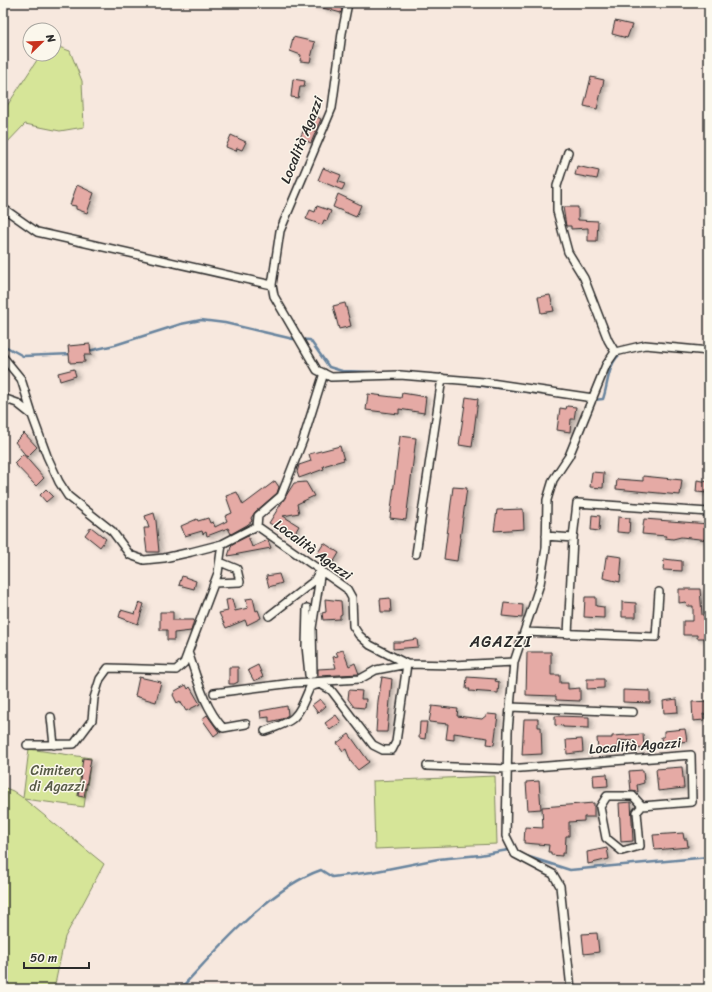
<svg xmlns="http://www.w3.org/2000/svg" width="712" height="992" viewBox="0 0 712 992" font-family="Sriracha,sans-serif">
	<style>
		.green { fill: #d6e598; stroke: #808862 }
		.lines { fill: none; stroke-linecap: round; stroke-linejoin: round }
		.stream { stroke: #68849e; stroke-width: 2.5 }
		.building { fill: #e5aaa5; stroke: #2b2b2b; filter: url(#shadow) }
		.street-casing { stroke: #2b2b2b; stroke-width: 10 }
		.street { stroke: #fbf7ec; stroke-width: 7 }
		.labels { text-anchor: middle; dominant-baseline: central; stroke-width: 3; stroke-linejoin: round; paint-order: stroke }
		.street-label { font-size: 14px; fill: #2b2b2b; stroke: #fbf7ec }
		.park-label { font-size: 14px; fill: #565a46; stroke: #fbf7ec }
		.quarter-label { font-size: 16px; letter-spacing: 1px; fill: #2b2b2b; stroke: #fbf7ec }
	</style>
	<defs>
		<filter id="shadow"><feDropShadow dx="3.5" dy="2" stdDeviation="2" flood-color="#0004"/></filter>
	</defs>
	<rect width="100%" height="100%" fill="#f7e8de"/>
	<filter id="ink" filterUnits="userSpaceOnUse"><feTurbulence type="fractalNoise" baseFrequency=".025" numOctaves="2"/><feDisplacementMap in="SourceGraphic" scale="8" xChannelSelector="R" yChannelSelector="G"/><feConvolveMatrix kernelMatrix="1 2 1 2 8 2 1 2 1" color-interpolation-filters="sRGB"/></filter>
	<g filter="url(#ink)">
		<path class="green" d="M 59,47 L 70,51 L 82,81 L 84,127 L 60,131 L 25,124 L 3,147 L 3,112 L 41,54 L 54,54 L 54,48 Z
			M 29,749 L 91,758 L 84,807 L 24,799 L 104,864 L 65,937 L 54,989 L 3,989 L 3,787 L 13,791 L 23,798 Z
			M 495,776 L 497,844 L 375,849 L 373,781 Z"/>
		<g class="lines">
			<path class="stream" d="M 3,345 L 23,356 L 72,354
				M 88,351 L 115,345 L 181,324 L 201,320 L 225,323 L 293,339 L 310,340 L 329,367 L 342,371 L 374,372
				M 476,385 L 586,400
				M 593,400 L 603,399 C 608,386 608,361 622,353
				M 523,855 L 570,870 L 709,857
				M 180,989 C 218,949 269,888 321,870 L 332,877 L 372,872 L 438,859 L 480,855 L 508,850 L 513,852"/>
		</g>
		<path class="building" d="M 312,3 L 343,3 L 341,13 L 312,5 Z
			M 615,21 L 632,25 L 627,38 L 612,34 Z
			M 293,37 L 315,42 L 310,62 L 300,61 L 301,55 L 290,51 Z
			M 591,77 L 604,80 L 597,109 L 584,106 Z
			M 293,79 L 305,81 L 304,87 L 300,87 L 298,98 L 291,97 Z
			M 311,114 L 321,119 L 311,143 L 300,138 Z
			M 231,135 L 246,142 L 242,150 L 237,148 L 236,151 L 226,147 Z
			M 577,166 L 599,171 L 597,179 L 575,175 Z
			M 323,168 L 341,175 L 338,182 L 345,184 L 342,190 L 318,180 Z
			M 77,185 L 94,193 L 87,213 L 76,209 L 76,206 L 70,205 Z
			M 338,194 L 361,205 L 356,217 L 333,207 Z
			M 317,206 L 331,211 L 327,221 L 324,220 L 322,225 L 306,219 L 310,210 L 315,212 Z
			M 563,207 L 578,207 L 578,220 L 598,221 L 597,241 L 588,241 L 588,228 L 571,229 L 571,226 L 566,226 Z
			M 550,295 L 554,311 L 541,313 L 538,297 Z
			M 345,303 L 351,326 L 339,329 L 333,306 Z
			M 90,344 L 91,355 L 84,355 L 85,362 L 70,363 L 68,346 Z
			M 74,369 L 76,376 L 60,381 L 58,373 Z
			M 402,393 L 426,397 L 424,413 L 399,409 L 399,414 L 366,410 L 368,394 L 401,398 Z
			M 466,397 L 478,399 L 472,447 L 459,445 Z
			M 567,406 L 576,407 L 574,419 L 571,419 L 570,432 L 557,430 L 560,408 L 566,409 Z
			M 24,433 L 37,447 L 27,457 L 15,442 Z
			M 400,436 L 416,438 L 406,520 L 390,518 Z
			M 340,446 L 344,460 L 323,466 L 324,469 L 299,478 L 297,472 L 299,465 L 311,461 L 309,454 Z
			M 23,454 L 44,478 L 36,486 L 14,463 Z
			M 592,472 L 604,473 L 603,488 L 590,487 Z
			M 643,476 L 682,480 L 680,495 L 616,489 L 617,479 L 643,481 Z
			M 697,480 L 709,482 L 709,493 L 696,492 Z
			M 275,481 L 279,487 L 277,493 L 255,512 L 251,518 L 252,521 L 247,525 L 231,534 L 228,528 L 207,536 L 206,532 L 203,534 L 202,531 L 185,536 L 181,526 L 197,519 L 198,521 L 208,518 L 210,523 L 213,522 L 215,527 L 227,521 L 225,516 L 232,513 L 226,496 L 237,492 L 243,505 Z
			M 306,482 L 314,496 L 297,504 L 299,513 L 283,516 L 299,526 L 293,536 L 269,523 L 294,483 Z
			M 453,487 L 467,488 L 457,561 L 444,559 Z
			M 46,489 L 53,496 L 46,502 L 40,495 Z
			M 523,509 L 524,529 L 494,531 L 497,510 Z
			M 154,513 L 156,521 L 159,552 L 147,552 L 144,528 L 149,528 L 145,516 Z
			M 592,515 L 600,516 L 599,531 L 591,530 Z
			M 618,517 L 630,518 L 629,533 L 617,532 Z
			M 644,519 L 709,524 L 709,540 L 681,537 L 673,539 L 665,538 L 666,536 L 642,534 Z
			M 91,527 L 106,539 L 100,547 L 85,535 Z
			M 248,536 L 252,547 L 268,540 L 271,548 L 228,556 L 232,544 Z
			M 324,543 L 339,553 L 333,563 L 317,554 Z
			M 608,555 L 622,557 L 620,582 L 603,578 L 606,557 L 608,558 Z
			M 664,559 L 682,561 L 682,571 L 663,570 Z
			M 279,574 L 282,583 L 269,587 L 266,576 Z
			M 182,576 L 196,581 L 194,589 L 179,585 Z
			M 679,589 L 700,589 L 702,615 L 708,615 L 709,638 L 697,638 L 697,635 L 683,635 L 683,621 L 693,621 L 693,606 L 687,606 L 686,602 L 679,603 Z
			M 585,597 L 596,597 L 596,606 L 604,607 L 604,618 L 584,617 Z
			M 253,598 L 256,611 L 258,610 L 261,618 L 247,625 L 245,620 L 226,628 L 219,613 L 228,611 L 226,600 L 232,599 L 235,611 L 248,608 L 246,599 Z
			M 390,598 L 391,612 L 381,612 L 380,599 Z
			M 325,599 L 341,601 L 342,614 L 340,615 L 340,619 L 323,620 L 322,613 L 326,612 Z
			M 139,602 L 144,604 L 138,624 L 119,617 L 121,610 L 135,614 Z
			M 622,602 L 636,603 L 636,617 L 622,617 Z
			M 504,603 L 523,605 L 522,618 L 502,616 Z
			M 160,612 L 173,612 L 173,620 L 194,620 L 191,631 L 174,633 L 174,640 L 167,640 L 167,630 L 160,630 Z
			M 417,639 L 418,647 L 393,649 L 393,642 L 404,642 L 404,641 Z
			M 343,650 L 349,666 L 355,663 L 359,674 L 318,676 L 318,669 L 336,668 L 333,657 L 338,656 L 336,652 Z
			M 527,652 L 551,652 L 551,675 L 560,675 L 560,683 L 568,683 L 568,689 L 580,688 L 580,701 L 556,700 L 556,696 L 526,695 Z
			M 258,665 L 263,677 L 254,681 L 248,670 Z
			M 229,667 L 238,667 L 238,682 L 234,684 L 229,684 Z
			M 139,677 L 161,682 L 156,702 L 135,696 Z
			M 382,677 L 392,679 L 387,732 L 376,732 L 378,701 Z
			M 467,677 L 496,679 L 495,681 L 499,682 L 498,693 L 469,691 L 470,689 L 466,689 Z
			M 587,679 L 604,679 L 604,688 L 587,689 Z
			M 186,685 L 188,689 L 190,687 L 200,704 L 186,711 L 180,701 L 177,703 L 173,695 L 175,691 Z
			M 349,690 L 362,691 L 361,699 L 366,699 L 365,708 L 354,707 L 348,699 Z
			M 623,690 L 650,691 L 650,703 L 623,702 Z
			M 320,699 L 326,706 L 318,713 L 312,705 Z
			M 677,699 L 678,712 L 664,713 L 663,701 Z
			M 709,701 L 709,714 L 703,714 L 704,720 L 693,721 L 692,702 Z
			M 287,706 L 288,715 L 282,719 L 269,722 L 269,717 L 261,718 L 260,711 Z
			M 432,706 L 458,709 L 457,716 L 482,719 L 488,714 L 498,715 L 494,745 L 487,744 L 488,738 L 454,733 L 454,740 L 446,739 L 448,724 L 429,722 Z
			M 207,715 L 219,732 L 214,736 L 202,719 Z
			M 336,715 L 341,722 L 330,730 L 325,723 Z
			M 555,716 L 589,717 L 589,728 L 563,727 L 563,726 L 555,725 Z
			M 524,719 L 538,719 L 538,727 L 541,727 L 542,754 L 522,755 Z
			M 420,722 L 427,722 L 425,739 L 419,738 Z
			M 685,729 L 687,741 L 662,745 L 661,737 L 664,737 L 664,731 Z
			M 349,734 L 369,762 L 358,770 L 351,762 L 346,749 L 343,751 L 337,743 Z
			M 643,734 L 644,748 L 633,749 L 633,741 L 618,740 L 618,750 L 598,751 L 597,738 L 612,738 L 612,736 Z
			M 582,739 L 583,752 L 567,754 L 566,740 Z
			M 83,758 L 91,759 L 84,797 L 78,796 Z
			M 682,767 L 684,788 L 658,791 L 656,769 Z
			M 643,770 L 644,783 L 637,785 L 638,792 L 631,791 L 629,771 Z
			M 607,774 L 608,786 L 594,787 L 593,775 Z
			M 539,781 L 541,809 L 528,810 L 526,782 Z
			M 631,802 L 633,841 L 621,842 L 619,803 Z
			M 594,803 L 594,817 L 584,817 L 584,821 L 569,822 L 569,836 L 566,836 L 565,853 L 562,853 L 562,856 L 551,855 L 551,852 L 548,852 L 549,845 L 524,843 L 525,827 L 543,828 L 542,807 Z
			M 683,833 L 684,839 L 687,839 L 688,847 L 655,850 L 653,835 Z
			M 607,848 L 609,859 L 588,864 L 587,852 Z
			M 597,933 L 599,952 L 584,954 L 582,934 Z"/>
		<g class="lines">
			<g class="street-casing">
				<path id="street" d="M 348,3 L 342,33 L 332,108 L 280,231 L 272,285 L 274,296 L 317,370 L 331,377 L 400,375 L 484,382 L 593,398
					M 568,152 L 557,186 L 557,211 L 568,252 L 584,278 L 608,340 L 615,352
					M 3,208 L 37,232 L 272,285
					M 3,357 L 21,379 L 32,414
					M 3,398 L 17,403 L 32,415 L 47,456 L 59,482 L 68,496 L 112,531 L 130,555 L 144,560 L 164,558 L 191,552 L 222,544 L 257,526 L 258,516 L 281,496 L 303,440 L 324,373
					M 257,526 L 347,589 L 352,598 L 353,626 L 359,635 L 370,645 L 407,664 L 453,665 L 514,662
					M 546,536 L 573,538 L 577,503 L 709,512
					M 416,554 L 442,378
					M 214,583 L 240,582 L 237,569 L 220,562
					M 307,608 L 306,646 L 309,675
					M 269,616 L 314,581 L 318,574
					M 524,632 L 656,637 L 659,592
					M 568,634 L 573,538
					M 188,652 C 197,678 204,707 223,728 L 246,724
					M 313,674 L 312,628 L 321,570
					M 214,693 L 293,683 L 360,679 L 376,670 L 407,664 L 396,742 L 392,750 L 383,750 L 373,745 L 331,690 L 320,684 L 310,687 C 297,717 298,720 265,731
					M 510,707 L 633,712
					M 51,717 L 54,745
					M 27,745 L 74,744 L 92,720 L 94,698 L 100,679 L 108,668 L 176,670 L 184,663 L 218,573 L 222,544
					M 427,766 L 508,769 L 691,755 L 692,802 L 642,806
					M 607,796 L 633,796 L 642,806 L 637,812 L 640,846 L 622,851 L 606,838 L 600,807 Z
					M 571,989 L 560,886 L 553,874 L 515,854 L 506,836 L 508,731 L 514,662 L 540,584 L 546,548 L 547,500 L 553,480 L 569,456 L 606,365 L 615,352 L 645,345 L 709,351"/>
			</g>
			<use href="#street" class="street"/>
		</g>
	</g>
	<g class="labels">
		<g class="street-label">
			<text transform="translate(302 140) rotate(-68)">Località Agazzi</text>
			<text transform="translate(313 550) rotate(36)">Località Agazzi</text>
			<text transform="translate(635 746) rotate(-4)">Località Agazzi</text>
		</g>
		<g class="park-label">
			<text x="57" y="770">Cimitero<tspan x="57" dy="16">di Agazzi</tspan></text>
		</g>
		<g class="quarter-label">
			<text x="501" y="641">AGAZZI</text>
		</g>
	</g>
	<rect width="712" height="992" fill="none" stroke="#fbf7ec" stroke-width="16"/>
	<rect x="8" y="8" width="696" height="976" fill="none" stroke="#2b2b2b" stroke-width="1.5" filter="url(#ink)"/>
	<g transform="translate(42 42) rotate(67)"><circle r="19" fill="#fbf7ec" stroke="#a8a59f"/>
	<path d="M0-3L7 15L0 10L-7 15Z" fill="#c8321e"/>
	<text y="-6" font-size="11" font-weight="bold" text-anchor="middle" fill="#2b2b2b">N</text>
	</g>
	<path d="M24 962v6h65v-6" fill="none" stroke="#2b2b2b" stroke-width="2"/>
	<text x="30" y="962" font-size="12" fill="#2b2b2b" stroke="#fbf7ec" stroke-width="3" paint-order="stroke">50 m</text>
</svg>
